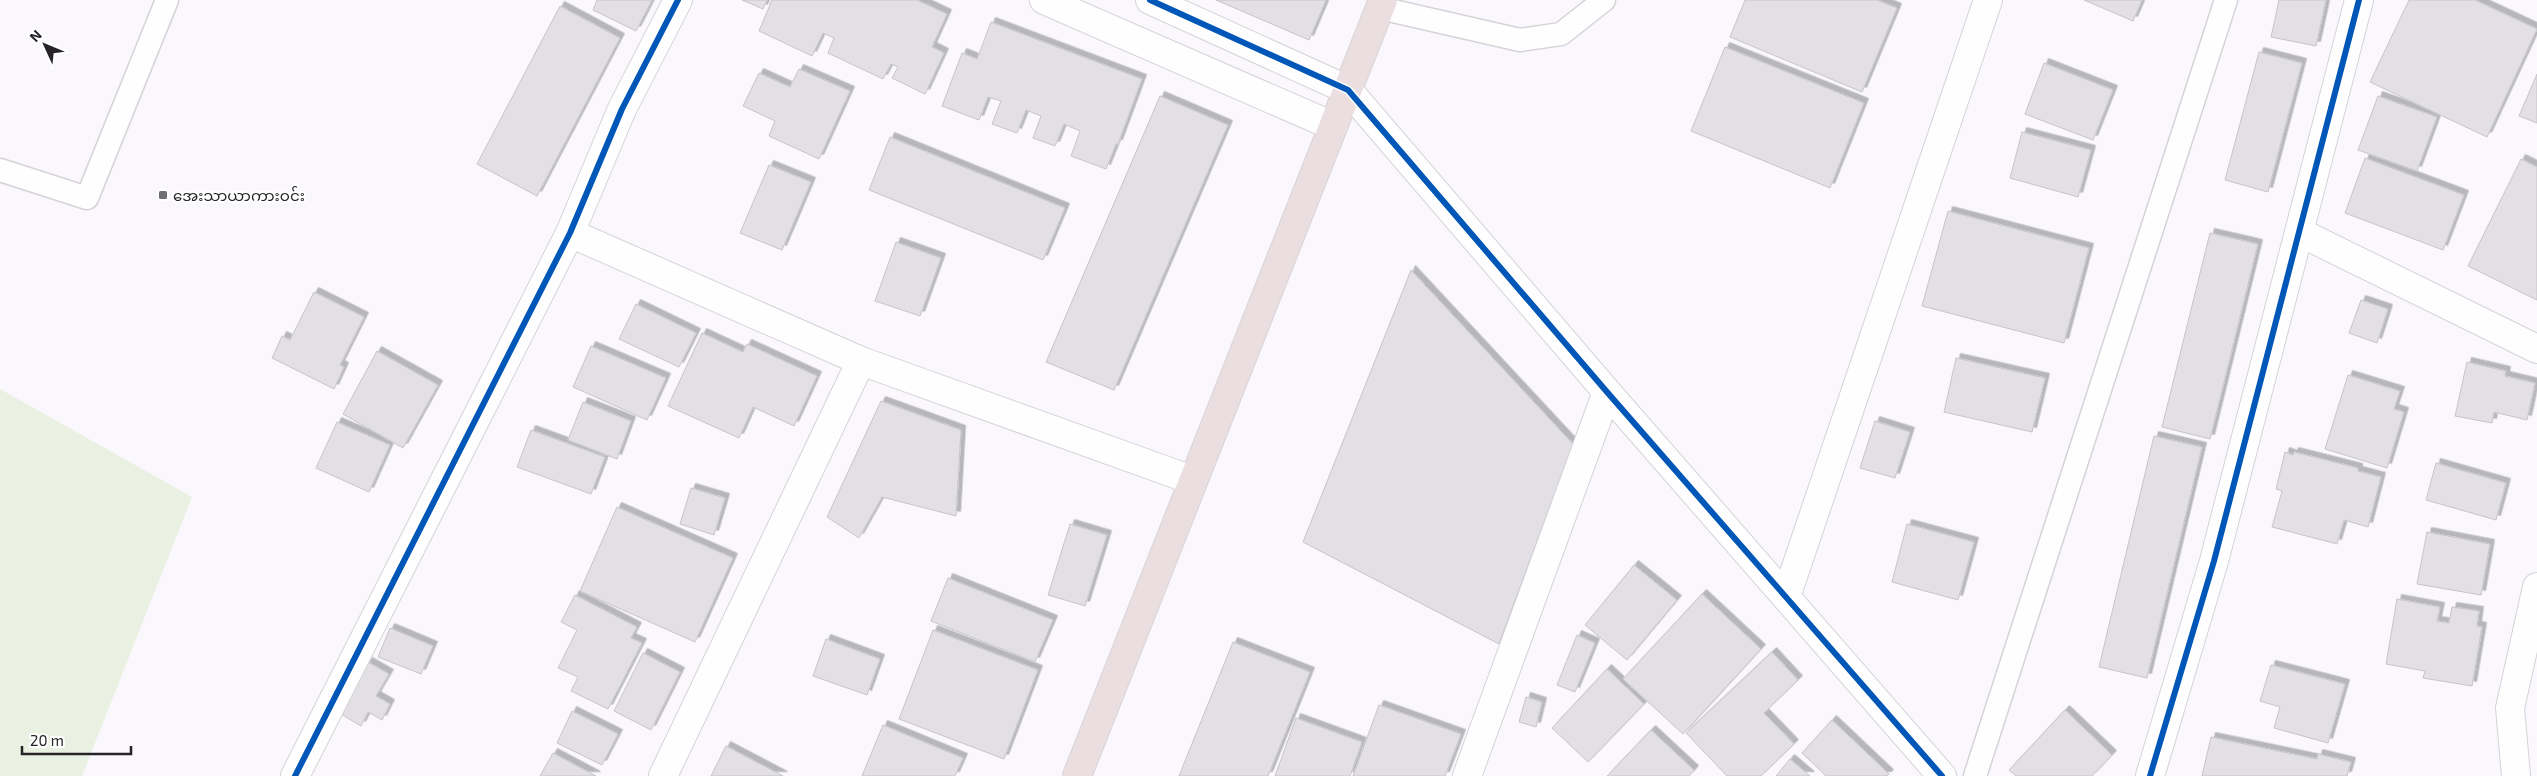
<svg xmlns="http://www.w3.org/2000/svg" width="2537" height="776" viewBox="0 0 2537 776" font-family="'Exo 2','Noto Sans Myanmar',sans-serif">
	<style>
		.green { fill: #ebf1e2 }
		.building { fill: #e2e0e5; stroke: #c6c4c8; filter: url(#shadow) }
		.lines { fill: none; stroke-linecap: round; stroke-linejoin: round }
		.service-casing { stroke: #d5d3d7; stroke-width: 25 }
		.minor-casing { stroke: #d5d3d7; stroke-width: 30 }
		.trunk-casing { stroke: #d6d5d7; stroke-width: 30 }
		.service { stroke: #fefeff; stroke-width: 22 }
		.minor { stroke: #fefeff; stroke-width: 28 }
		.trunk { stroke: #eadee0; stroke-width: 28 }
		.cycleway-casing { stroke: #fff; stroke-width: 9 }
		.cycleway { stroke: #0057b8; stroke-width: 6 }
		.poi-dot { fill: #706e72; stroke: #fff; stroke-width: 2 }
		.labels { text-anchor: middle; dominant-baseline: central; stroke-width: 4; stroke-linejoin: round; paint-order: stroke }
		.poi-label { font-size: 15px; fill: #262328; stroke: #fff; text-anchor: start }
	</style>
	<defs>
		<filter id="shadow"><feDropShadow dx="4.5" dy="-4.5" stdDeviation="0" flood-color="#0004"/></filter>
	</defs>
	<rect width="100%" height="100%" fill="#faf8fc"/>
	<path class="green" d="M 0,389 L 192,497 L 82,776 L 0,776 Z"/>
	<path class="building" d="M 597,0 L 652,0 L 636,31 L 593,10 Z
		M 742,0 L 767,0 L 763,9 Z
		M 772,0 L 917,0 L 947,14 L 932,47 L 944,53 L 925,94 L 892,78 L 898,67 L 891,64 L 883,79 L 828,53 L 834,38 L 823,33 L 812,56 L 759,31 Z
		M 1216,0 L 1326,0 L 1309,40 Z
		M 1745,0 L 1877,0 L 1897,8 L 1862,92 L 1730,37 Z
		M 2084,0 L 2142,0 L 2133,21 Z
		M 2279,0 L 2326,0 L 2316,46 L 2271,37 Z
		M 2409,0 L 2475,0 L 2537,29 L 2487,137 L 2370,82 Z
		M 560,6 L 620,38 L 537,196 L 477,164 Z
		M 991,22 L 1142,79 L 1118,144 L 1116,144 L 1106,169 L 1071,156 L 1080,131 L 1064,124 L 1055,146 L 1033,138 L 1041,116 L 1026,110 L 1017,133 L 992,124 L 1001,101 L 988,97 L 979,120 L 942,106 L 962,53 L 977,59 Z
		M 1725,47 L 1864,103 L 1830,188 L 1691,131 Z
		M 2259,52 L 2302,63 L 2268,192 L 2225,180 Z
		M 2044,63 L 2113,90 L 2093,140 L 2025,114 Z
		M 799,69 L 850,91 L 819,159 L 769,136 L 775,121 L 743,106 L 759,73 L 790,87 Z
		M 2537,74 L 2537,123 L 2519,116 Z
		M 1160,96 L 1228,125 L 1114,390 L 1046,362 Z
		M 2378,96 L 2437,117 L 2417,171 L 2358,150 Z
		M 2022,132 L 2091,150 L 2078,197 L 2010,178 Z
		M 890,137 L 1065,208 L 1043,260 L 869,190 Z
		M 2365,158 L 2464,195 L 2443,250 L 2345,213 Z
		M 2521,159 L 2537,167 L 2537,300 L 2468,266 Z
		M 769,165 L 811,182 L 782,250 L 740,233 Z
		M 1948,211 L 2089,248 L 2064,343 L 1922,306 Z
		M 2210,233 L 2258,244 L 2210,439 L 2162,427 Z
		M 896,242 L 941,258 L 920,316 L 875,301 Z
		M 1411,270 L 1573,444 L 1499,644 L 1303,542 Z
		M 314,292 L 364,317 L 340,365 L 344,367 L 334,389 L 272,358 L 282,336 L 290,340 Z
		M 2361,300 L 2388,309 L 2377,343 L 2349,333 Z
		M 636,304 L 696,333 L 679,367 L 619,339 Z
		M 702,333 L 743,352 L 747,344 L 817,376 L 794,426 L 753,407 L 739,438 L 668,406 Z
		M 591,346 L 666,378 L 647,420 L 573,387 Z
		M 377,351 L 438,385 L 403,448 L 343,414 Z
		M 1956,358 L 2045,378 L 2032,432 L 1944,412 Z
		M 2467,362 L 2506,371 L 2505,376 L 2535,383 L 2527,420 L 2494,412 L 2492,423 L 2455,416 Z
		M 2348,375 L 2400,391 L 2394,409 L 2404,412 L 2387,468 L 2325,449 Z
		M 881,401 L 961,430 L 956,516 L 882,497 L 859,538 L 827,517 Z
		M 583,402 L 631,421 L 617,459 L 568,440 Z
		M 1875,421 L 1910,432 L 1895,478 L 1860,468 Z
		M 337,422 L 390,445 L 369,492 L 316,468 Z
		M 531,430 L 605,457 L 591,494 L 517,467 Z
		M 2154,436 L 2202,447 L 2147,678 L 2099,667 Z
		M 2285,452 L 2293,455 L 2294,452 L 2358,468 L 2358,471 L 2381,477 L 2368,527 L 2344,520 L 2337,544 L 2272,527 L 2282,491 L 2276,489 Z
		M 2436,463 L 2506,483 L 2496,520 L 2426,500 Z
		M 691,488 L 725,498 L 714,535 L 680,524 Z
		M 617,507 L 733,558 L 695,642 L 580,591 Z
		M 1070,524 L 1107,535 L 1085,606 L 1048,595 Z
		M 1907,524 L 1974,542 L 1958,600 L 1892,582 Z
		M 2427,532 L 2490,544 L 2481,595 L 2417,584 Z
		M 1634,565 L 1677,600 L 1627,660 L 1585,625 Z
		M 948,578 L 1053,620 L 1035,662 L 931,621 Z
		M 1702,594 L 1761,649 L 1683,734 L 1623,679 Z
		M 575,595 L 637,627 L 631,638 L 642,643 L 608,709 L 571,691 L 578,677 L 558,668 L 577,630 L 561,622 Z
		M 2397,599 L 2440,607 L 2437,621 L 2449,623 L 2452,607 L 2479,611 L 2477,626 L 2482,627 L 2472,686 L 2423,678 L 2425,671 L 2386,664 Z
		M 390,628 L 433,646 L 421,674 L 378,657 Z
		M 933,630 L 1038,670 L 1004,759 L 899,719 Z
		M 1577,635 L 1595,643 L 1575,692 L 1557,685 Z
		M 826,639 L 880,659 L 867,695 L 813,676 Z
		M 1233,642 L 1310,672 L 1268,776 L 1179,776 Z
		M 1772,652 L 1798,680 L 1764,713 L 1794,744 L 1761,776 L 1727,776 L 1686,733 Z
		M 643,653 L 680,672 L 651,730 L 614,711 Z
		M 368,662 L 389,674 L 376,696 L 390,704 L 382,720 L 368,712 L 361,726 L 339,713 Z
		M 2271,665 L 2345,684 L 2328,743 L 2274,728 L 2280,707 L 2260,701 Z
		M 1607,669 L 1644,704 L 1588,762 L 1552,728 Z
		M 1526,697 L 1542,702 L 1536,727 L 1519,722 Z
		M 1379,705 L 1461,734 L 1445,776 L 1353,776 Z
		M 2065,710 L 2112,755 L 2092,776 L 2016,776 L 2009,770 Z
		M 572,711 L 618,734 L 602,765 L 557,743 Z
		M 1296,718 L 1362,742 L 1350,776 L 1275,776 Z
		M 1832,720 L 1889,774 L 1887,776 L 1826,776 L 1802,753 Z
		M 883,725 L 963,758 L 955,776 L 862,776 Z
		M 1651,730 L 1694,770 L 1689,776 L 1607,776 Z
		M 2211,737 L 2317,759 L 2318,754 L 2351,762 L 2347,776 L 2202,776 Z
		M 726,746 L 783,776 L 711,776 Z
		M 553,753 L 596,776 L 540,776 Z
		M 1790,759 L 1810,776 L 1776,776 Z"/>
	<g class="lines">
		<g class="service-casing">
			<path id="service" d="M 1380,8 L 1520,40 L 1561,34 L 1604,0
				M 0,170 L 87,198 L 167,0
				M 1975,776 L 2226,0"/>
		</g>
		<g class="minor-casing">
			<path id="minor" d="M 1044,0 L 1333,126
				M 1150,0 L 1348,90 L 1607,392 L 1942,776
				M 2299,232 L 2537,349
				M 570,233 L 861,361 L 1192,480
				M 1786,597 L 1988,0
				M 295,776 L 570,233 L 622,109 L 678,0
				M 663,776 L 861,361
				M 1467,776 L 1607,392
				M 2150,776 L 2214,561 L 2359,0
				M 2516,776 L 2510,708 L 2537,587"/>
		</g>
		<g class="trunk-casing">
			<path id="trunk" d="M 1077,776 L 1383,0"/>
		</g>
		<use href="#service" class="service"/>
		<use href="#minor" class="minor"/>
		<use href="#trunk" class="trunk"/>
		<g class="cycleway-casing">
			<path id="cycleway" d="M 1150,0 L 1348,90 L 1607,392 L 1942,776
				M 295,776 L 570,233 L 622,109 L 678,0
				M 2150,776 L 2214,561 L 2359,0"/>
		</g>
		<use href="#cycleway" class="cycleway"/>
	</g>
	<rect class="poi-dot" x="158" y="190" width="10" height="10" rx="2.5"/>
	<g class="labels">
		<g class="poi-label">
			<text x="173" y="195">အေးသာယာကားဝင်း</text>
		</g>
	</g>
	<g transform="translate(45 45) rotate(314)" stroke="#ffffff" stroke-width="4" paint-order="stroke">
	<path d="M0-4L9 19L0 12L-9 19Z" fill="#262328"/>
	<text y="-8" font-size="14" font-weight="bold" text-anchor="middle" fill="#262328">N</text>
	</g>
	<path d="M22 746v8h109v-8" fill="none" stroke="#262328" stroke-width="2.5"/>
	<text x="30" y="746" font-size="15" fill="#262328" stroke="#ffffff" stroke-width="4" paint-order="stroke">20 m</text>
</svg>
